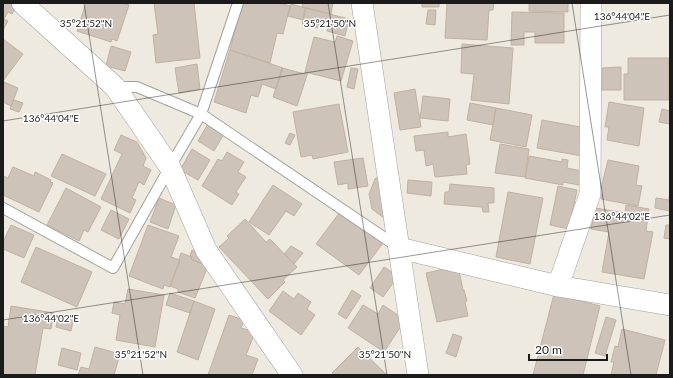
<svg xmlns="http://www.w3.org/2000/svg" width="673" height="378" viewBox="0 0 673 378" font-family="Lato,sans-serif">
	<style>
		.building { fill: #cec3b8; stroke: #c1b1a0 }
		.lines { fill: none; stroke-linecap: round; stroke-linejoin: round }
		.service-casing { stroke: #a2a2a2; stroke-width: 12 }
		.minor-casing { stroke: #a2a2a2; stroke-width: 22 }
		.service { stroke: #fff; stroke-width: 10 }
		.minor { stroke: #fff; stroke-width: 21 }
		.ticks { fill: none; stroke: #1b1b1b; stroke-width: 1; stroke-opacity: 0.45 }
		.ticks-label { font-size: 10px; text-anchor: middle; fill: #1b1b1b; stroke: #fff; stroke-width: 3; stroke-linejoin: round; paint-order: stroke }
	</style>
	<rect width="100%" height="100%" fill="#eeeadf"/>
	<path class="building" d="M 3,3 L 11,3 L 16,6 L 12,14 L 8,12 L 4,19 L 8,21 L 3,30 Z
		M 86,3 L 123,3 L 129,5 L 117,41 L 112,39 L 111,42 L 77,31 Z
		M 154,3 L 194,3 L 200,58 L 156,63 L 153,35 L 158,34 Z
		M 242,3 L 280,3 L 290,6 L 283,34 L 277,33 L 270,63 L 230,50 Z
		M 303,3 L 333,3 L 331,14 L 302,7 Z
		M 422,3 L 439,3 L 439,7 L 422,7 Z
		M 447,3 L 494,3 L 493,10 L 489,10 L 487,40 L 445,38 Z
		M 529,3 L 568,3 L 568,12 L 529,11 Z
		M 291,4 L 305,8 L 303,20 L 288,16 Z
		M 306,8 L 349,19 L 345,36 L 327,31 L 329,23 L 320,21 L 318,28 L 302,24 Z
		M 428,10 L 436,10 L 435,25 L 426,24 Z
		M 512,12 L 564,13 L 564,43 L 535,43 L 535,32 L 524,32 L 524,45 L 511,45 Z
		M 337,36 L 353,41 L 341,81 L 305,72 L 314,37 L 335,42 Z
		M 3,39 L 23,54 L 3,81 Z
		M 462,44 L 513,48 L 509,104 L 471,100 L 474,74 L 461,73 Z
		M 111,46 L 131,52 L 125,71 L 106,66 Z
		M 230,50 L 283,68 L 276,89 L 262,84 L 258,97 L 251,95 L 246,113 L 214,102 Z
		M 628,58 L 669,58 L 669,100 L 624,100 L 624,74 L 628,74 Z
		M 197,64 L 200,89 L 179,93 L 175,68 Z
		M 621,67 L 621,90 L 602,90 L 602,68 Z
		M 282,68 L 305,74 L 305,72 L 308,72 L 297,106 L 273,97 Z
		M 351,68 L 358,69 L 354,89 L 347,87 Z
		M 4,82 L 18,88 L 11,106 L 3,102 Z
		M 415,89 L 421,127 L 400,130 L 394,93 Z
		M 423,96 L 450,99 L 448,121 L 420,118 Z
		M 14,100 L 23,103 L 19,112 L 10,109 Z
		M 609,102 L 644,108 L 639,146 L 607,140 L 609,127 L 605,127 Z
		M 470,103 L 496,108 L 493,125 L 467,120 Z
		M 339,104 L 348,152 L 313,159 L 312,155 L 301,157 L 293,112 Z
		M 496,108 L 532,115 L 526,147 L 490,140 Z
		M 662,109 L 670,111 L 670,124 L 659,122 Z
		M 542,120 L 581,127 L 582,156 L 537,148 Z
		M 209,122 L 225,132 L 214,151 L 198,141 Z
		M 448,132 L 448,137 L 466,134 L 470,164 L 466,165 L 467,174 L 435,177 L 433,164 L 426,166 L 424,150 L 416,151 L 414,136 Z
		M 290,133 L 295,135 L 290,145 L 285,143 Z
		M 121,135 L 137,142 L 146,158 L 143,166 L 151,170 L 144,185 L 139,182 L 132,198 L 136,200 L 130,213 L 101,199 L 122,154 L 114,150 Z
		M 500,144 L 529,149 L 525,177 L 495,173 Z
		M 192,149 L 210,160 L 198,180 L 180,170 Z
		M 227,152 L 244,162 L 238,172 L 246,177 L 236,192 L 239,194 L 232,205 L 202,186 L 218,159 L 222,161 Z
		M 62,154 L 106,174 L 95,196 L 51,176 Z
		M 529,156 L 562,162 L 562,159 L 568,160 L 567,168 L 582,171 L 579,185 L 563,182 L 563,185 L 525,178 Z
		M 363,158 L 368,186 L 348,189 L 348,183 L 338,185 L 334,162 Z
		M 608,160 L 639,166 L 636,185 L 642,186 L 638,206 L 601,199 L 603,188 L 601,188 Z
		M 13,167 L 34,176 L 35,172 L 51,180 L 50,182 L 53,183 L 39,212 L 3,195 L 3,176 L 8,178 Z
		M 380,175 L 388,221 L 372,209 L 369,194 L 375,179 Z
		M 408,180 L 432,182 L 431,196 L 407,193 Z
		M 450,184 L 494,188 L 494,203 L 488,203 L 489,212 L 483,212 L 482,207 L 444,204 L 445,192 L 449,192 Z
		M 273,185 L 302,204 L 294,216 L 286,211 L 269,235 L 249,222 Z
		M 558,186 L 577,190 L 569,229 L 550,225 Z
		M 66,188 L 101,207 L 88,232 L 84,230 L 79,241 L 47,225 Z
		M 670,190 L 670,211 L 655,208 L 656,198 L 669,200 Z
		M 508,192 L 543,198 L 530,264 L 496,257 Z
		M 159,198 L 176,205 L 168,229 L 150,222 Z
		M 626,205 L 649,209 L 646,231 L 653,232 L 644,279 L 602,272 L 609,232 L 591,229 L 595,208 L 625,213 Z
		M 111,210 L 129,219 L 119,239 L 101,230 Z
		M 340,212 L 383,243 L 359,275 L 316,244 Z
		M 245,219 L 266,242 L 270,239 L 297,267 L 283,280 L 285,282 L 268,299 L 219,247 L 229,238 L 227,236 Z
		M 11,225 L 34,235 L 24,258 L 3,249 L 3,242 Z
		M 148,225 L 179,236 L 171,257 L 180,260 L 170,287 L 164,285 L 163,289 L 129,276 Z
		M 666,225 L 670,225 L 670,239 L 664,238 Z
		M 291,246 L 303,253 L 294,264 L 284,254 Z
		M 36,247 L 92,272 L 77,307 L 21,282 Z
		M 192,250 L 206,256 L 205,265 L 191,259 L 192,257 L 190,256 Z
		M 181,253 L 192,257 L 191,259 L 208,266 L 195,298 L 178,292 L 178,289 L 170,286 L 180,260 L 179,260 Z
		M 458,266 L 463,290 L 464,290 L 467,301 L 465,302 L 468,316 L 437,322 L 426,273 Z
		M 384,267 L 398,276 L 383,297 L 370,288 Z
		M 128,289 L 164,295 L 155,347 L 116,340 L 120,315 L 112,313 L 114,302 L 125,304 Z
		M 352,290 L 361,296 L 346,319 L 338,314 Z
		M 283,291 L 294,299 L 298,293 L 311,302 L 307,309 L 315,315 L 301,335 L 269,311 Z
		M 170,293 L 194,301 L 190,313 L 166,305 Z
		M 554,294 L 600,306 L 583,375 L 533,375 Z
		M 194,301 L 215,309 L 198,360 L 177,352 Z
		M 363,305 L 378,314 L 383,305 L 405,320 L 384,352 L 348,328 Z
		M 11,306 L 54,313 L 51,329 L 43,328 L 35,375 L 3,375 L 3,326 L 8,327 Z
		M 59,314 L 74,317 L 71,331 L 56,327 Z
		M 229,315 L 244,320 L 241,328 L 255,332 L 246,355 L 258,359 L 252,375 L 208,375 Z
		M 606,317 L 616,320 L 605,356 L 595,353 Z
		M 622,329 L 665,340 L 656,375 L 611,375 L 614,362 L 611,362 L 615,346 L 618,347 Z
		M 453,334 L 462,337 L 456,357 L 446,353 Z
		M 95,347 L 120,354 L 114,375 L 78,375 L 81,367 L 89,369 Z
		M 358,347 L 387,375 L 334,375 L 332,373 Z
		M 62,348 L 81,353 L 77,370 L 58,365 Z"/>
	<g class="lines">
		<g class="service-casing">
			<path id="service" d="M 115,87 L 137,87 L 201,114 L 398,247
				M 3,208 L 113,268 L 170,167 L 201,114 L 238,3"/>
		</g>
		<g class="minor-casing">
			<path id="minor" d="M 22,3 L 115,87 L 170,167 L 206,250 L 292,375
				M 362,3 L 418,375
				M 399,248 L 558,286 L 670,305
				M 558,286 L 590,194 L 591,3"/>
		</g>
		<use href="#service" class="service"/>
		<use href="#minor" class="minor"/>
	</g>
	<path class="ticks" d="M 84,3 L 143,375M 328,3 L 387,375M 572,3 L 631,375M 3,121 L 670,15M 3,320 L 670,215"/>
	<g class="ticks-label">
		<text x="622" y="20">136°44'04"E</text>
		<text x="86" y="27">35°21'52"N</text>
		<text x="330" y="27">35°21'50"N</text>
		<text x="51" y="122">136°44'04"E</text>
		<text x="622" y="220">136°44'02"E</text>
		<text x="51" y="322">136°44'02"E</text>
		<text x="141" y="358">35°21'52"N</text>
		<text x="385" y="358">35°21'50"N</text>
	</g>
	<rect width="673" height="378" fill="none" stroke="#1b1b1b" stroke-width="8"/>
	<path d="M529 354v6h78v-6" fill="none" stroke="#1b1b1b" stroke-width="2"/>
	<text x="535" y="354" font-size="12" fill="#1b1b1b" stroke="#ffffff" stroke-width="3" paint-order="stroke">20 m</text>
</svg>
